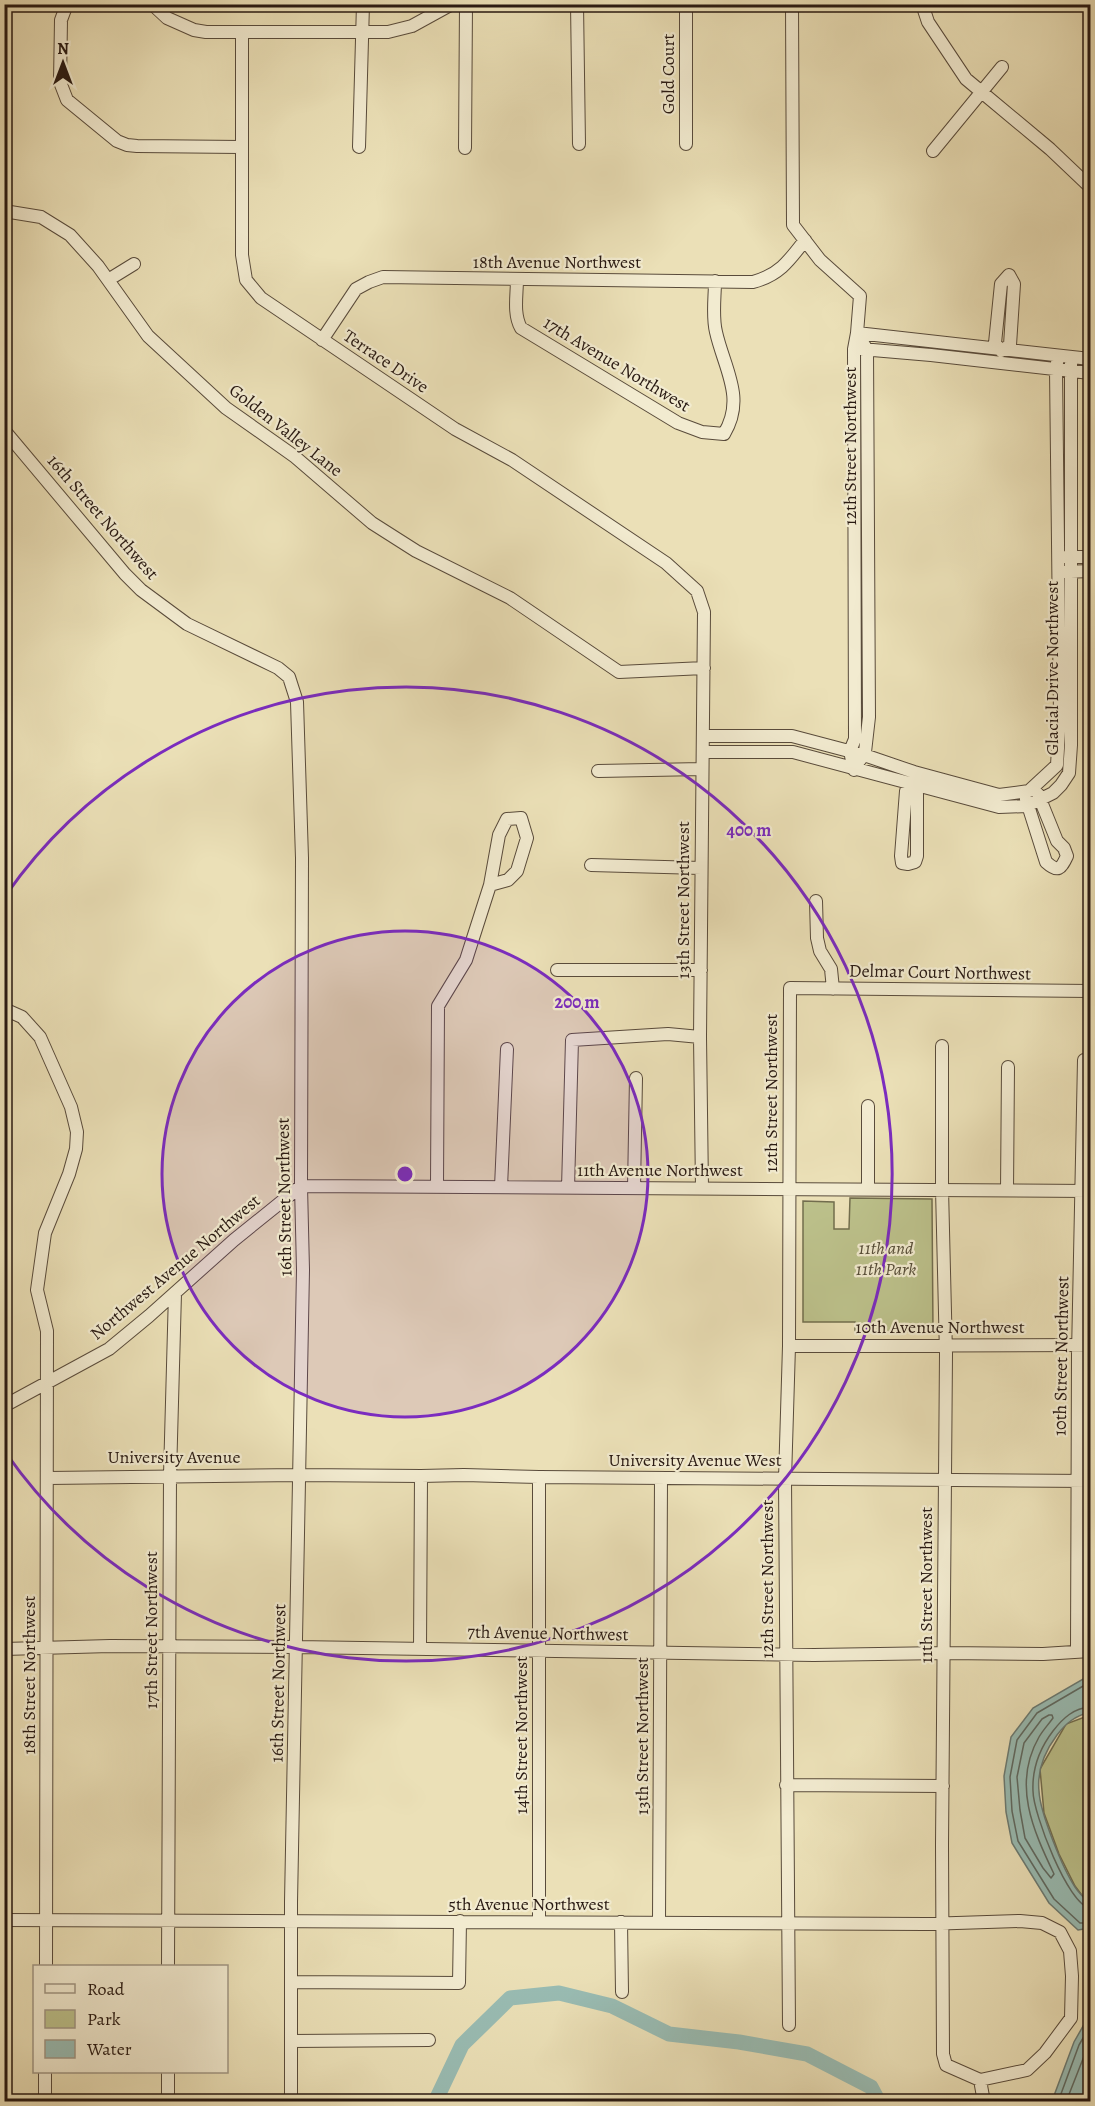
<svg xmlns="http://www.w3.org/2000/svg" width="1095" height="2106" viewBox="0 0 1095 2106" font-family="Alegreya,serif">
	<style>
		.green { fill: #bcc18b; stroke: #726d4e; stroke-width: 1.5 }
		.water { fill: #99bcb3; stroke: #6c7b73; stroke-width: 1.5 }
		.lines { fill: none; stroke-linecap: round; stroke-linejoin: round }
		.shore { stroke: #606a62; stroke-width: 1.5 }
		.river { stroke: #99bcb3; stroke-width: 15 }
		.minor-casing { stroke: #594b3b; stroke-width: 14 }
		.minor { stroke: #f2ebd0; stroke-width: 12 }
		.ring { fill: none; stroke: #7b2cbf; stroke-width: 3 }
		.labels { text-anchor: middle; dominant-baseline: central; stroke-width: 4.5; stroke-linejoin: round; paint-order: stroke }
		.street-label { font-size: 18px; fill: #281912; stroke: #f2ebd0 }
		.park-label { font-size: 18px; font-style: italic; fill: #544b36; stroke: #f2ebd0 }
		.centre { fill: #7b2cbf; stroke: #f2ebd0; stroke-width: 3 }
		.ring-label { font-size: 18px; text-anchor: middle; font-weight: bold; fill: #7b2cbf; stroke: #f2ebd0; stroke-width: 4.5; stroke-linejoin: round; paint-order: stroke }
	</style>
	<rect width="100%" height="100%" fill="#ebe0b7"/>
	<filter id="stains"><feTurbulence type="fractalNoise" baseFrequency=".00333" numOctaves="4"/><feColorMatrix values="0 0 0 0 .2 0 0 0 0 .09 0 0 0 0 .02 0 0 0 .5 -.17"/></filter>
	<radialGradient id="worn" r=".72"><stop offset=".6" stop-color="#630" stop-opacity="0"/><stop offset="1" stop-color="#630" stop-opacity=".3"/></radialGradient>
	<path class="green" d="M 850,1198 L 932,1199 L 933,1332 L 855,1331 L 855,1322 L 803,1322 L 803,1201 L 834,1202 L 834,1229 L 849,1229 Z
		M 1090,1715 L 1090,1906 L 1075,1886 L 1059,1854 L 1044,1813 L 1040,1769 L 1066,1724 Z"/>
	<path class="water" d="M 1090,1675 L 1090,1712 C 1075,1716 1066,1723 1057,1735 C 1045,1751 1037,1771 1039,1791 C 1040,1813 1063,1869 1075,1887 C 1079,1893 1085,1899 1090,1904 L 1090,1928 L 1078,1930 L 1049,1903 L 1012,1843 L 1006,1812 L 1004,1776 L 1011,1737 L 1033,1708 Z
		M 1090,2014 L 1089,2101 L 1052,2101 L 1074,2042 Z"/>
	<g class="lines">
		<path class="shore" d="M 1090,1682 L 1037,1713 L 1017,1740 L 1010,1777 L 1012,1811 L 1018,1841 L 1054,1899 L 1080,1923 L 1090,1923
			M 1090,1707 C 1074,1708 1063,1718 1053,1731 C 1040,1748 1032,1769 1033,1791 C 1033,1813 1068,1905 1090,1908
			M 1049,1715 L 1052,1715 L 1053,1718 C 1048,1725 1043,1730 1039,1737 C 1012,1784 1033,1830 1054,1874 L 1051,1878 L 1043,1868 L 1025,1838 L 1020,1810 L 1017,1777 L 1024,1743 L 1042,1719 Z
			M 1058,2102 L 1079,2045 L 1090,2026
			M 1066,2102 L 1090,2041"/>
		<path class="river" d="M 435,2102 L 462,2045 L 510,1998 L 559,1993 L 612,2006 L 669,2034 L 739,2042 L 807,2054 L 871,2087 L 879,2102"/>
		<g class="minor-casing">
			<path id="minor" d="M 67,4 L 61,20 L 60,82 L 67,100 L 117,141 L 127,145 L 137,146 L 241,147
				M 152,4 L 167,18 L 194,30 L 206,32 L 388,32 L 412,26 L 452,4
				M 577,4 L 579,144
				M 686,4 L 686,144
				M 792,4 L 793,225 L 820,260 L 860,296 L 857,333 L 854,349 L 855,739 L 850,751 L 854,770
				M 922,4 L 928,22 L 966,79 L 1050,149 L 1090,187
				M 242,33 L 242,255 L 246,280 L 261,298 L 455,429 L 512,460 L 666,563 L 697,591 L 704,612 L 700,1037 L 702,1188
				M 359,147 L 363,4
				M 465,148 L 466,4
				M 933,151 L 1002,67
				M 4,211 L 41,217 L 70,235 L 98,266 L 148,336 L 226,408 L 294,456 L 372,523 L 416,551 L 510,598 L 619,672 L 704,668
				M 1009,275 L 1014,284 L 1010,345 L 1001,351 L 995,343 L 1001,284 Z
				M 517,279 C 517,295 513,314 521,328 L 678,423 L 702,432 L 724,434 C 746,398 724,368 716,332 C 712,316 715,297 715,281
				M 108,280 L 134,264
				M 857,333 L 867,350 L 869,717 L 865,752 L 860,760
				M 857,333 L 1090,359
				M 322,340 L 356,289 L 369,282 L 383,277 L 753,282 C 779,275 789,261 805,240
				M 861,349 L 931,355 L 1090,373
				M 4,430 L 125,574 L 141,590 L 187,624 L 278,668 L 289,677 L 297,702 L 302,858 L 301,1186 L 303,1270 L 291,1902 L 291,2102
				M 1065,557 L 1090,557
				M 1064,572 L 1090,571
				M 703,736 L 792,736 L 864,755 L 914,772 L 999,795 L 1029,791 L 1057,765 L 1060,715 L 1056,370 L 1058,356
				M 703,752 L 793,752 L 999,807 L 1027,806 L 1053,793 L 1061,785 L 1069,773 L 1071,745 L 1071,357
				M 598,771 L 702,769
				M 913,784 L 917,794 L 917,856 L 915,862 L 908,864 L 902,863 L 901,856 L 906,791 Z
				M 1026,799 L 1046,862 C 1058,873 1061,869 1067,856 L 1064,848 L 1057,841 L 1038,794
				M 521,818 L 527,838 L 517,871 L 508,880 L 490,885 L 499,835 L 507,819 Z
				M 591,865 L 701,868
				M 816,901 L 817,938 L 820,951 L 831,969 L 833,989
				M 557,970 L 701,970
				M 4,1009 L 22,1017 L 40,1037 L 71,1107 L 77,1132 L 76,1149 L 69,1174 L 45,1233 L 37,1290 L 47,1331 L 46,1966
				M 942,1046 L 942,1189 L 946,1354 L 942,1845 L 943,2054 L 946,2065 L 980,2080 L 984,2102
				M 437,1186 L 438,1006 L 466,960 L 490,885
				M 501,1187 L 507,1049
				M 568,1188 L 572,1040 L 668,1034 L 700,1037
				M 634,1188 L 636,1078
				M 868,1189 L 868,1106
				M 1007,1190 L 1008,1067
				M 789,1346 L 1090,1345
				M 4,1406 L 109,1349 L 149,1316 L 234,1240 L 301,1186 L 1090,1191
				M 48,1478 L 300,1475 L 421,1476 L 464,1475 L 539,1477 L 1090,1481
				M 4,1649 L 110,1646 L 296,1647 L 814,1655 L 944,1653 L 1043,1654 L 1090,1651
				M 420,1649 L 421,1476
				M 1077,1652 L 1078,1354 L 1084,1060
				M 786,1785 L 943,1786
				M 4,1920 L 926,1924 L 1020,1921 L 1042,1923 L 1060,1932 L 1070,1951 L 1072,1976 L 1071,2018 L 1045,2053 L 1027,2070 L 980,2080
				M 539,1922 L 539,1477
				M 621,1922 L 622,1992
				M 659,1922 L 661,1478
				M 168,1966 L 170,1475 L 175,1293
				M 291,1982 L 459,1983 L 460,1921
				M 789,2025 L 785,1479 L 789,1346 L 790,988 L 1090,991
				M 291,2041 L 429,2040
				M 168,2072 L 168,2102
				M 45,2102 L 45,2072"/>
		</g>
		<use href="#minor" class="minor"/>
	</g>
	<circle cx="405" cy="1174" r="243" fill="#7b2cbf" fill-opacity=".12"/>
	<g class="ring">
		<circle cx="405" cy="1174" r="243"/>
		<path d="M6 895A487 487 0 1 1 6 1453"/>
	</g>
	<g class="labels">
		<g class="street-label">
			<text transform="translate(668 74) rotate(-90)">Gold Court</text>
			<text x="557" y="262">18th Avenue Northwest</text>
			<text transform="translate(386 361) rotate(34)">Terrace Drive</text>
			<text transform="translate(617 364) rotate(31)">17th Avenue Northwest</text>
			<text transform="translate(286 430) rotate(38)">Golden Valley Lane</text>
			<text transform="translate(850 446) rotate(-90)">12th Street Northwest</text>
			<text transform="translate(103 517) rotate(49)">16th Street Northwest</text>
			<text transform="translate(1052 668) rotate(-90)">Glacial Drive Northwest</text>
			<text transform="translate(683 900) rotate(-90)">13th Street Northwest</text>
			<text transform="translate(940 972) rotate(1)">Delmar Court Northwest</text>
			<text transform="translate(771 1093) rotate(-90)">12th Street Northwest</text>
			<text x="660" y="1170">11th Avenue Northwest</text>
			<text transform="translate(284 1197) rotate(-91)">16th Street Northwest</text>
			<text transform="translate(175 1267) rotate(-40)">Northwest Avenue Northwest</text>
			<text x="940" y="1327">10th Avenue Northwest</text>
			<text transform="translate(1061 1356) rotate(-89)">10th Street Northwest</text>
			<text x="174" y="1457">University Avenue</text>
			<text x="695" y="1460">University Avenue West</text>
			<text transform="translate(767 1579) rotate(-90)">12th Street Northwest</text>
			<text transform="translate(926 1585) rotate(-90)">11th Street Northwest</text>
			<text transform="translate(151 1630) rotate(-90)">17th Street Northwest</text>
			<text transform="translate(548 1633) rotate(1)">7th Avenue Northwest</text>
			<text transform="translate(29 1675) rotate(-90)">18th Street Northwest</text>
			<text transform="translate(278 1683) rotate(-89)">16th Street Northwest</text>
			<text transform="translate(521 1735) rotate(-90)">14th Street Northwest</text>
			<text transform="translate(642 1736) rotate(-90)">13th Street Northwest</text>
			<text x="529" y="1904">5th Avenue Northwest</text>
		</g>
		<g class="park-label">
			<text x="886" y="1248">11th and<tspan x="886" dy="21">11th Park</tspan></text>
		</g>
	</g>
	<circle cx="405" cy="1174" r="9" class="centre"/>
	<g class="ring-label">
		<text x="749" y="836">400 m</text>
		<text x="577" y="1008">200 m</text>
	</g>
	<rect width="1095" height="2106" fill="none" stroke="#ebe0b7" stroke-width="24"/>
	<rect x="6" y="6" width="1083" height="2094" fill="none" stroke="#281912" stroke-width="3"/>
	<rect x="12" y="12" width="1071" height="2082" fill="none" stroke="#281912" stroke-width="1.5"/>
	<rect x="33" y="1965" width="195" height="108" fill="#f2ebd0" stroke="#a19784" stroke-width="1.5"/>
	<rect x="45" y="1984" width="30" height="9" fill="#f2ebd0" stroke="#a19784" stroke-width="1.5"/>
	<text x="87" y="1995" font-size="18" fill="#281912">Road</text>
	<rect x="45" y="2010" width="30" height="18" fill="#bcc18b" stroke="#a19784" stroke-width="1.5"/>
	<text x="87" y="2025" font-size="18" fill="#281912">Park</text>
	<rect x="45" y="2040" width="30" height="18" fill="#99bcb3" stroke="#a19784" stroke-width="1.5"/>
	<text x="87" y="2055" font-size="18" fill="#281912">Water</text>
	<g transform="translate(63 63)" stroke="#f2ebd0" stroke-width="4.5" paint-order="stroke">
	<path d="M0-4.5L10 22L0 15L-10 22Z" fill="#281912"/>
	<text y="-9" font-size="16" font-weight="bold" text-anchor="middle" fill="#281912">N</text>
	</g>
	<rect width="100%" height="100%" filter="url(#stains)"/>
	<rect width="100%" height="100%" fill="url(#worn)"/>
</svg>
